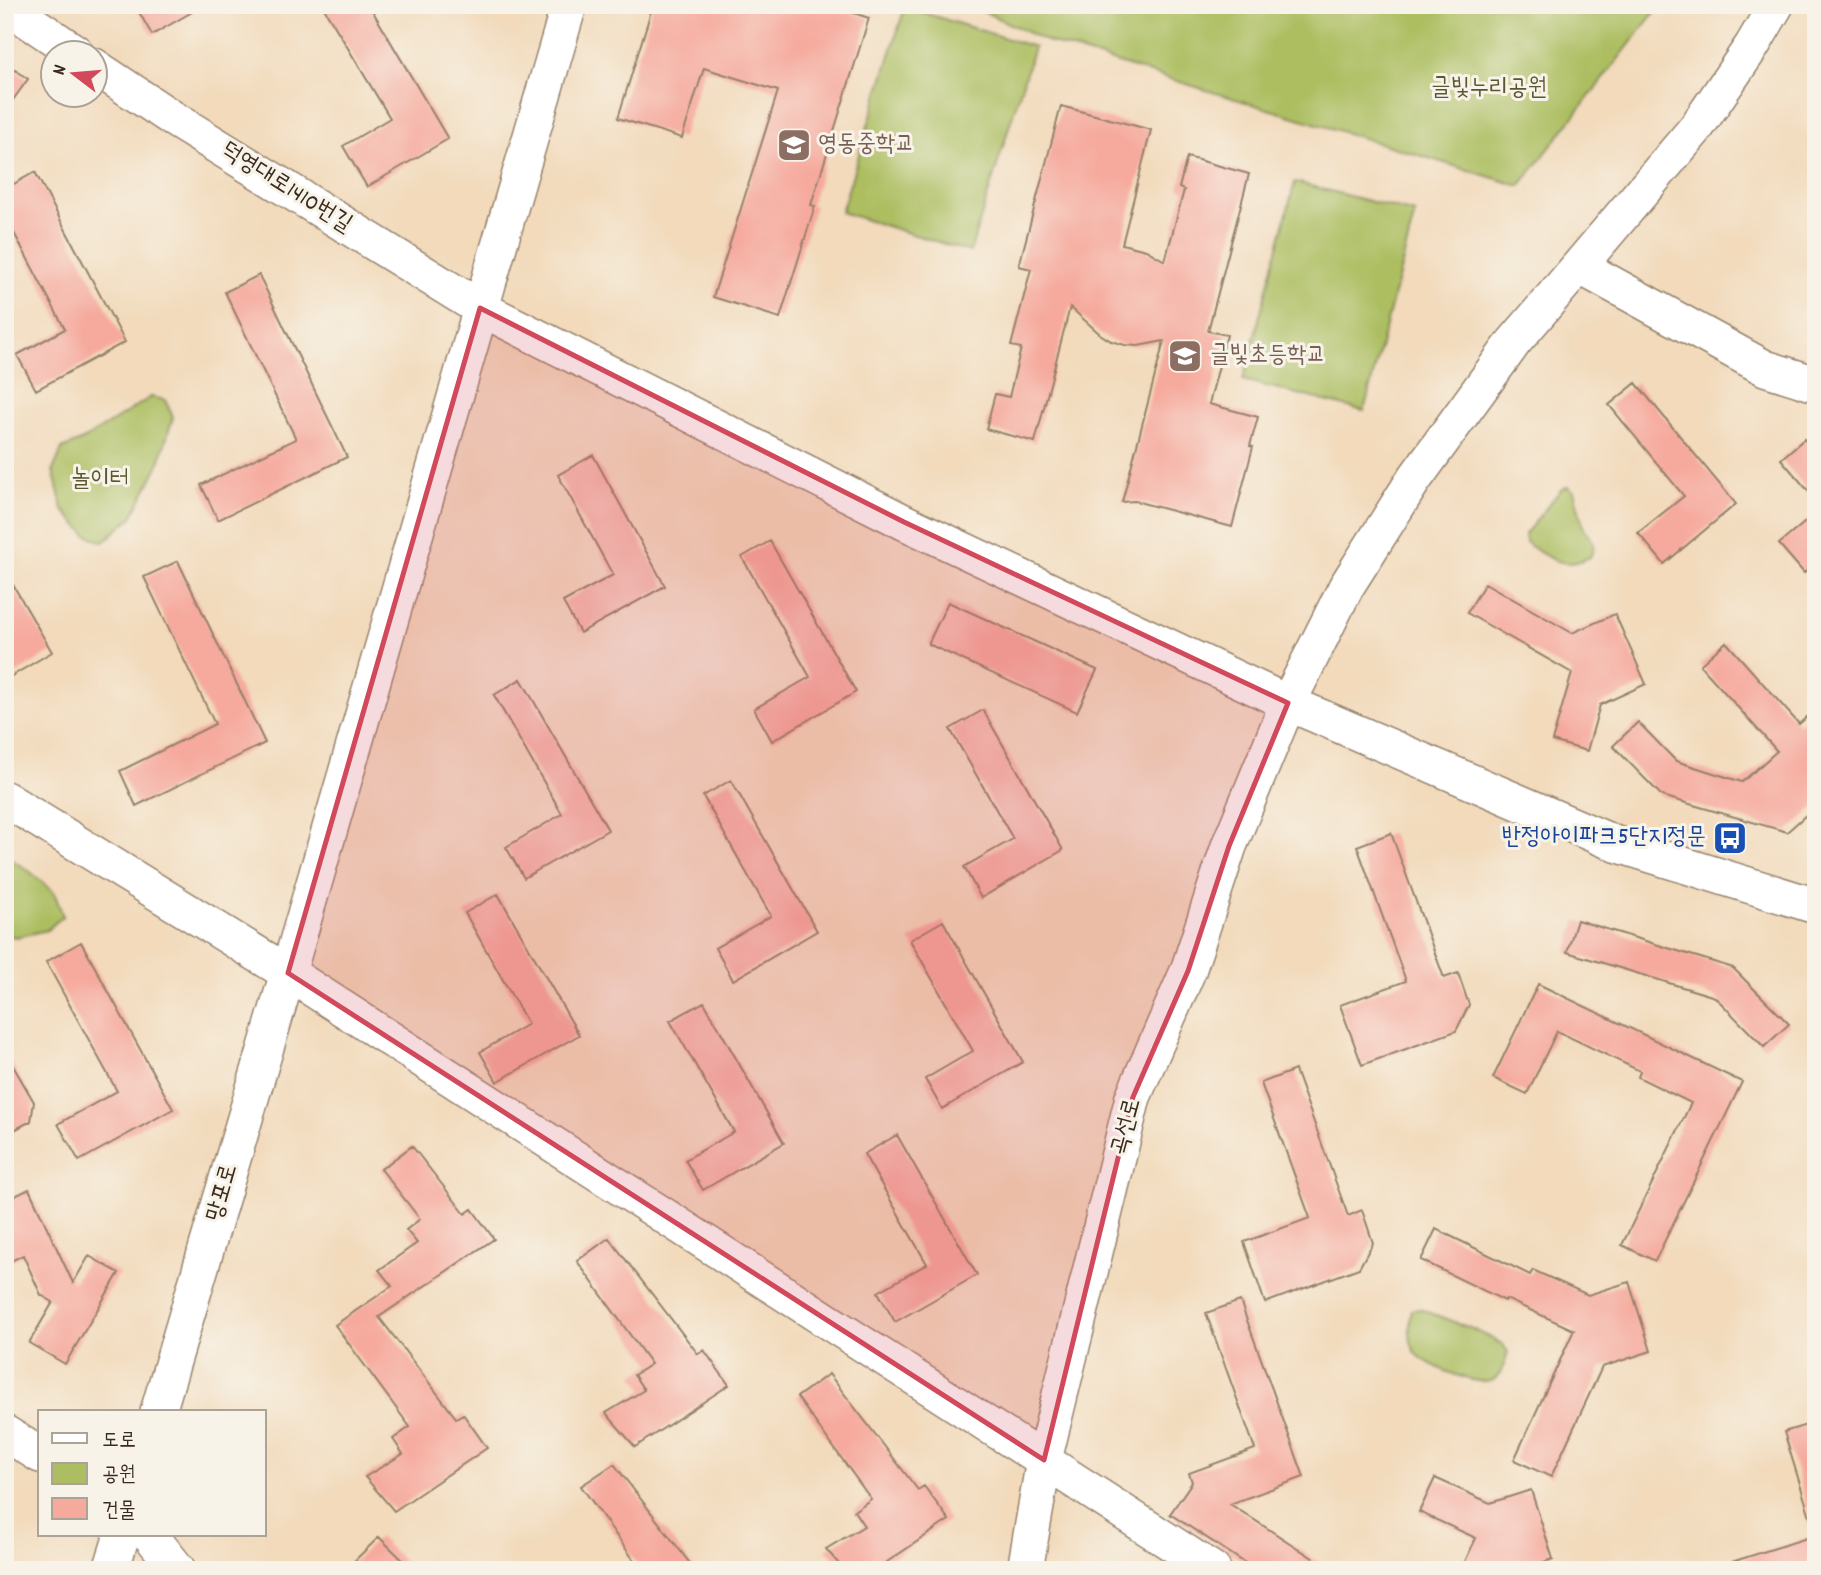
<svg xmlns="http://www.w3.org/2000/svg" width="1821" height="1575" viewBox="0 0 1821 1575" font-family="Dekko,'Poor Story',sans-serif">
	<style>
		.green { fill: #acbe61; stroke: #747440; stroke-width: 2 }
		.building { fill: #f6aa9e }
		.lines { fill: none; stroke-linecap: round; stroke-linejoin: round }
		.minor-casing { stroke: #96826c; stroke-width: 38 }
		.minor { stroke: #fff; stroke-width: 35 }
		.marked { fill: #d1495b; fill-opacity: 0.2; stroke: #d1495b; stroke-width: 5; stroke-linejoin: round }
		.labels { text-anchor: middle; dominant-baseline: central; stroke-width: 6; stroke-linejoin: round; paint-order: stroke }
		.park-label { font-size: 24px; fill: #5d5632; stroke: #f7f3e8 }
		.education-label { font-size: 24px; fill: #785e54; stroke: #f7f3e8; text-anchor: start }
		.street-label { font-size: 24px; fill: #3b2a1e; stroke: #f7f3e8 }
		.transit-label { font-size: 24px; fill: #164399; stroke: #f7f3e8; text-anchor: end }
	</style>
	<rect width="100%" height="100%" fill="#f7f3e8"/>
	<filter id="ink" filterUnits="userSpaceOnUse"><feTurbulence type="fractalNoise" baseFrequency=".0143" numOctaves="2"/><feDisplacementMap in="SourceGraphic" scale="14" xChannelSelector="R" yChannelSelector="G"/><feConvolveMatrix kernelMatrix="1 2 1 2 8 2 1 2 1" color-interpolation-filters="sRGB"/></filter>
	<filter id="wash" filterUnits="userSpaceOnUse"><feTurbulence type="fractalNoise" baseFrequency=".00686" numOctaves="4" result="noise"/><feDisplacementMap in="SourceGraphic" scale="28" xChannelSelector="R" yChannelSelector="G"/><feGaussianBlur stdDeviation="1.57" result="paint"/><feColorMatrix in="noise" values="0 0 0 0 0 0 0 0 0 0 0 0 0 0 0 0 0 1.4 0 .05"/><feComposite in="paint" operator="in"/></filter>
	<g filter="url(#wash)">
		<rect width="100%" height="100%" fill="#f2dabb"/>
		<path class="green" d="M 970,5 L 1660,5 L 1520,186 L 1046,41 Z
			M 905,7 L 1034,47 L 970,252 L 841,212 Z
			M 1295,182 L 1415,213 L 1364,411 L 1243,380 Z
			M 151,397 L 165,400 L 173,417 L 158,466 L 132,517 L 103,542 L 87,535 L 63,510 L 53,470 L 62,449 L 85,439 Z
			M 1569,487 L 1574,491 L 1584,529 L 1594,543 L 1593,550 L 1590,557 C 1583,560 1575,563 1567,563 C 1553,562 1537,551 1526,542 L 1525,534 L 1559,492 L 1563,488 Z
			M 5,856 L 28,870 L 54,892 L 63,916 L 47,930 L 16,937 L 5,935 Z
			M 1420,1309 L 1470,1328 L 1491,1338 L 1502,1344 L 1508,1352 C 1506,1361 1501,1376 1493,1380 C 1479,1387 1426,1366 1416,1353 C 1408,1342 1409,1323 1412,1310 Z"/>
		<g id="blocks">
			<path class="building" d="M 135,5 L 204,5 L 152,35 Z
				M 322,5 L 369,5 L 448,139 L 367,187 L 343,146 L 390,118 Z
				M 653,5 L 829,5 L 869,18 L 811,205 L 815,206 L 780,318 L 713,297 L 778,91 L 704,68 L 682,138 L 618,118 Z
				M 5,63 L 28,79 L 5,111 Z
				M 1061,106 L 1151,130 L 1122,244 L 1146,250 L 1165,261 L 1184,190 L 1179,188 L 1187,157 L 1249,174 L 1208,331 L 1227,335 L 1209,404 L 1258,417 L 1250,446 L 1253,447 L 1232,527 L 1135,501 L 1122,502 L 1164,341 L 1138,346 L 1125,345 L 1111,341 L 1100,334 L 1070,307 L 1035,442 L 986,429 L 995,394 L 1009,397 L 1021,348 L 1011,346 L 1031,269 L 1019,266 Z
				M 35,172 L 125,342 L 36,390 L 17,355 L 65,329 L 5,216 L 5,189 Z
				M 259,275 L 347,457 L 218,520 L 201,485 L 296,439 L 225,292 Z
				M 1636,383 L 1736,504 L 1664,564 L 1638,533 L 1684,496 L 1609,405 Z
				M 1804,439 L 1816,453 L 1816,500 L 1781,459 Z
				M 593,455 L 665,586 L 580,633 L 563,602 L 613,575 L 558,475 Z
				M 1816,513 L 1816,563 L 1804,573 L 1779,544 Z
				M 770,541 L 856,692 L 772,741 L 754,709 L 810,677 L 742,557 Z
				M 178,561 L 265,743 L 136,806 L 120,771 L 215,724 L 144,577 Z
				M 5,571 L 52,652 L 5,680 Z
				M 1485,583 L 1572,633 L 1615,614 L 1646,684 L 1600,705 L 1587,751 L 1552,741 L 1572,673 L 1467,613 Z
				M 948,602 L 1097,670 L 1077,712 L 928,644 Z
				M 1726,642 L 1799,724 L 1816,709 L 1816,806 L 1787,832 L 1662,796 L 1613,746 L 1638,722 L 1676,761 L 1742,782 L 1777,751 L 1700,665 Z
				M 521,679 L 608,830 L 524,878 L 506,847 L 562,814 L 494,695 Z
				M 983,710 L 1063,850 L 981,898 L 964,867 L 1013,839 L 950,729 Z
				M 731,780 L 817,931 L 733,980 L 715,948 L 771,916 L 703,796 Z
				M 1391,833 L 1444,978 L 1458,973 L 1469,1005 L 1456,1031 L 1362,1065 L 1340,1005 L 1406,981 L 1357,846 Z
				M 498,894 L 579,1035 L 497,1082 L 480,1052 L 528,1024 L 465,913 Z
				M 1577,920 L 1733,968 L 1789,1024 L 1764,1047 L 1715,997 L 1567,952 Z
				M 943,921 L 1023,1062 L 942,1109 L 925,1079 L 973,1051 L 910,940 Z
				M 81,942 L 173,1109 L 79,1161 L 58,1124 L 117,1091 L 46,962 Z
				M 1538,984 L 1742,1082 L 1655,1261 L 1622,1245 L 1691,1103 L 1638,1077 L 1640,1071 L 1557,1031 L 1527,1094 L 1493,1078 Z
				M 704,1002 L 784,1143 L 703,1190 L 685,1160 L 734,1132 L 670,1021 Z
				M 5,1052 L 34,1102 L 31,1121 L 5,1135 Z
				M 1295,1070 L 1348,1216 L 1362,1210 L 1373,1243 L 1359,1268 L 1265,1303 L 1244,1242 L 1310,1218 L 1261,1083 Z
				M 897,1135 L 977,1275 L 895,1322 L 878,1292 L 927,1264 L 864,1154 Z
				M 412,1146 L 465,1214 L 472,1209 L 494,1239 L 379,1317 L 456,1418 L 463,1414 L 487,1448 L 394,1511 L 365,1477 L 403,1454 L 393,1439 L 410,1427 L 335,1325 L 392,1286 L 379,1270 L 417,1243 L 406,1230 L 420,1219 L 381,1169 Z
				M 29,1189 L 73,1283 L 89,1256 L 119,1273 L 65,1364 L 29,1343 L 53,1302 L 41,1295 L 23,1255 L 5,1264 L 5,1201 Z
				M 1436,1229 L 1530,1275 L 1533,1270 L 1588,1295 L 1629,1282 L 1651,1351 L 1602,1367 L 1551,1477 L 1514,1460 L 1574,1330 L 1506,1299 L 1505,1301 L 1421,1260 Z
				M 609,1238 L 698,1354 L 704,1350 L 729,1385 L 635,1447 L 606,1413 L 644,1390 L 634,1375 L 651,1364 L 577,1261 Z
				M 1240,1301 L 1304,1477 L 1230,1504 L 1331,1570 L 1256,1570 L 1170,1514 L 1192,1482 L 1189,1473 L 1255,1449 L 1206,1313 Z
				M 829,1374 L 918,1490 L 924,1486 L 949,1520 L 875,1570 L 844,1570 L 826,1549 L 864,1526 L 854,1511 L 871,1499 L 797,1397 Z
				M 1816,1422 L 1816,1520 L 1811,1520 L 1784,1432 Z
				M 614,1464 L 695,1570 L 641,1570 L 581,1486 Z
				M 1435,1478 L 1490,1503 L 1531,1490 L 1553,1559 L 1520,1570 L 1461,1570 L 1476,1538 L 1419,1512 Z
				M 1816,1535 L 1816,1570 L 1720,1570 L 1719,1566 Z
				M 379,1537 L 413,1570 L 345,1570 Z"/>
		</g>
	</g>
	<g filter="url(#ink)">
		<use href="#blocks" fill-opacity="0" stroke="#96826c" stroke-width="2"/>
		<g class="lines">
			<g class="minor-casing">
				<path id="minor" d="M 5,5 L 75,52
					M 1776,5 L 1752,46 L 1696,128 L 1579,266 L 1765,368 L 1816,384
					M 94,66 L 172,118 L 480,308 L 904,522 L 1288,703 L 1616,844 L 1816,906
					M 5,799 L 288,973 L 569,5
					M 158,1412 L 288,973 L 1213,1570
					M 5,1433 L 40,1455
					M 150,1535 L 178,1570
					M 111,1570 L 122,1535
					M 1025,1570 L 1044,1460 L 1133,1097 L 1188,971 L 1229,846 L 1288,703 L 1346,587 L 1413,481 L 1514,342 L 1579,266"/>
			</g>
			<use href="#minor" class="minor"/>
		</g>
	</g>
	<path class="marked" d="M 480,308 L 904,522 L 1288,703 L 1229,846 L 1188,971 L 1133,1097 L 1044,1460 L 288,973 Z"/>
	<defs>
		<g id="school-square" transform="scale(1.75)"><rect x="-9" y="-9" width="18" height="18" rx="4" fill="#8d6e63" stroke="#f7f3e8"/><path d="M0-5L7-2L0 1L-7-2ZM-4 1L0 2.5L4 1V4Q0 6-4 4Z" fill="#fff"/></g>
		<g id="bus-square" transform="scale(1.75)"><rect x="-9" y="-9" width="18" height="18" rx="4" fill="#1a4fb4" stroke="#f7f3e8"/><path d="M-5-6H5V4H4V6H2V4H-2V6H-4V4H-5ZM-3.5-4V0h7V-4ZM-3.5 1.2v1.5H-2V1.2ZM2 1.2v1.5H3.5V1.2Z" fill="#fff"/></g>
	</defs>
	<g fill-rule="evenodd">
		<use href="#school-square" x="794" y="145"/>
		<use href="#school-square" x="1185" y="356"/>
		<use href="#bus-square" x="1730" y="838"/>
	</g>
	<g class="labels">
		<g class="park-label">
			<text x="1489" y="89">글빛누리공원</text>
			<text x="100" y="480">놀이터</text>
		</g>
		<g class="education-label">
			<text x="818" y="145">영동중학교</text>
			<text x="1210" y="356">글빛초등학교</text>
		</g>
		<g class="street-label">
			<text transform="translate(286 188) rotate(32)">덕영대로1410번길</text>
			<text transform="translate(1127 1127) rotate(-75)">곡선로</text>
			<text transform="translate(223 1193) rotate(-74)">망포로</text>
		</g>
		<g class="transit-label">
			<text x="1706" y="838">반정아이파크5단지정문</text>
		</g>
	</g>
	<rect width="1821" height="1575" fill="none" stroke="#f7f3e8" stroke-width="28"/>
	<rect x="38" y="1410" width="228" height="126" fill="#f7f3e8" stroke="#aca397" stroke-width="2"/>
	<rect x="52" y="1433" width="35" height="10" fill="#ffffff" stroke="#aca397" stroke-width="2"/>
	<text x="102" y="1446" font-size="21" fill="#3b2a1e">도로</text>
	<rect x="52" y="1463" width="35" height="21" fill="#acbe61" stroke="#aca397" stroke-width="2"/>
	<text x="102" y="1480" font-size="21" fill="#3b2a1e">공원</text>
	<rect x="52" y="1498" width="35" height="21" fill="#f6aa9e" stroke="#aca397" stroke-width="2"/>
	<text x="102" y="1516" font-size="21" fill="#3b2a1e">건물</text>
	<g transform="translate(74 74) rotate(286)"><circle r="33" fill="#f7f3e8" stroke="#aca397" stroke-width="2"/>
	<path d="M0-5L12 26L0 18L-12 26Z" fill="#d1495b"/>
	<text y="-10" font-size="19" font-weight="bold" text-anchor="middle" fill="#3b2a1e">N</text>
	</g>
</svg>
